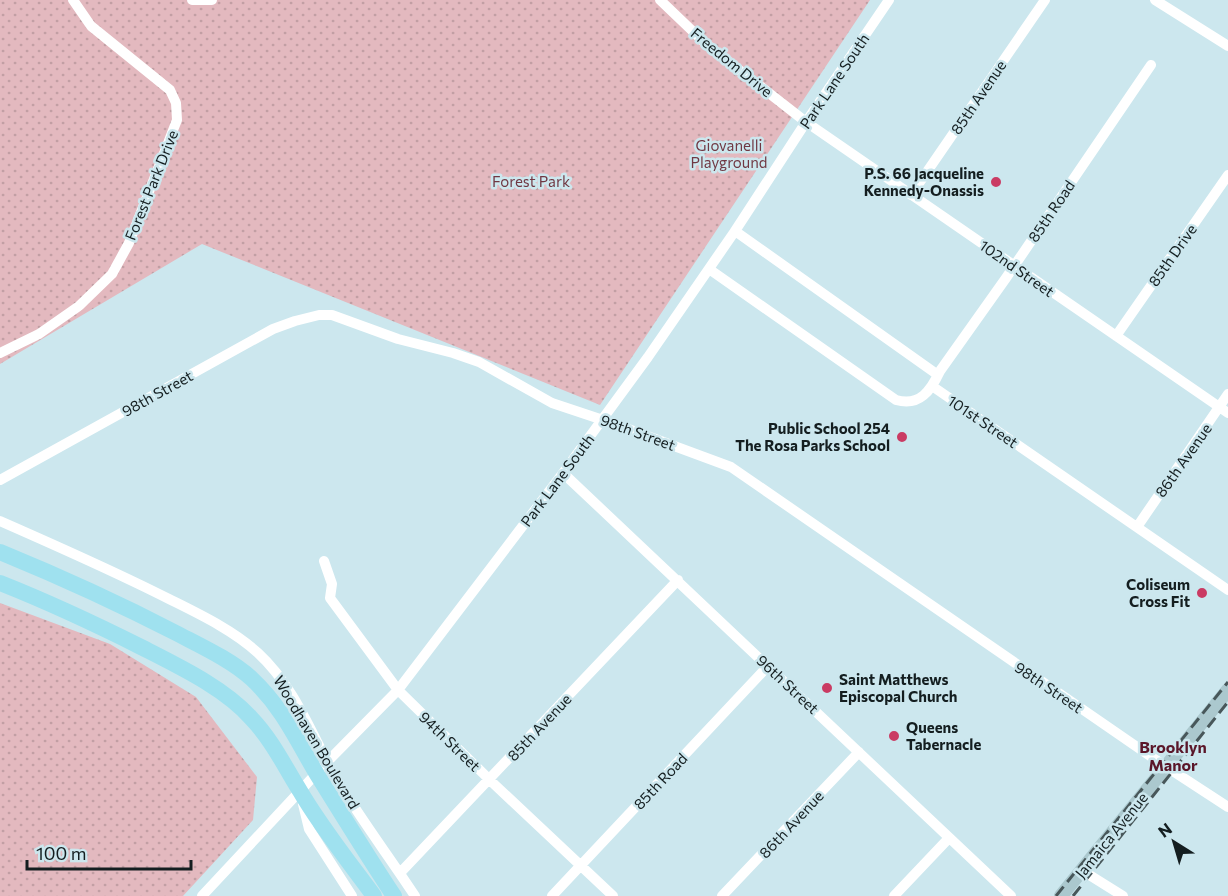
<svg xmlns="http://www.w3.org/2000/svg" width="1228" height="896" viewBox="0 0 1228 896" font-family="Commissioner,sans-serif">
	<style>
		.park { fill: url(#park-dots) }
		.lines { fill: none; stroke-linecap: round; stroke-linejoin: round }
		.street { stroke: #fff; stroke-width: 10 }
		.secondary { stroke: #abc8ce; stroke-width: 14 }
		.primary { stroke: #9fe1ef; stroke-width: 16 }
		.rail { stroke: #48575a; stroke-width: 3; stroke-dasharray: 12 6; stroke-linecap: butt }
		.poi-dot { fill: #ca3b63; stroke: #cce7ee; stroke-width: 2 }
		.labels { text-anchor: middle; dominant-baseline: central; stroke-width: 5; stroke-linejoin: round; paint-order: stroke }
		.street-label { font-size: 15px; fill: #141e20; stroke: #cce7ee }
		.park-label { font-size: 15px; fill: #703843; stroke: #cce7ee }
		.poi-label { font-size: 15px; font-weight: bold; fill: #141e20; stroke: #cce7ee; text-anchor: end }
		.neighbourhood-label { font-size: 16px; font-weight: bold; fill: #5a1629; stroke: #cce7ee }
	</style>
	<defs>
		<pattern id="park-dots" width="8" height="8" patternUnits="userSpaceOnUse" patternTransform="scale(1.5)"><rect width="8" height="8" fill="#e3b9bf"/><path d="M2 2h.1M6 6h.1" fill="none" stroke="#c29fa4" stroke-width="1.8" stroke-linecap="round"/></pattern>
	</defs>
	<rect width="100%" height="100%" fill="#cce7ee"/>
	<path class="park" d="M 0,0 L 870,0 L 600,405 L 202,244 L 0,364 Z
		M 0,603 L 110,644 L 196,697 L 257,777 L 253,820 L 183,896 L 0,896 Z"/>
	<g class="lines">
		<path class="street" d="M 192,0 L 212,0
			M 660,0 L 706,44 L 806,122 L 1228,413
			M 1155,0 L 1228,46
			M 911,195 L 1045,0
			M 735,231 L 938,375
			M 709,269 L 896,400 C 920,407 931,390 940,371 L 1006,278 L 1151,65
			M 1116,336 L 1228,175
			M 0,353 L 39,334 L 79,306 L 112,274 L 129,243 L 177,120 L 176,103 L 170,90 L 91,26 L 73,0
			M 932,386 L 1228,590
			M 563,473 L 1011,896
			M 0,480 L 273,329 L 295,321 L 319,315 L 332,315 L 398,339 L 453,353 L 479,362 L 552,403 L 612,423 L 731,467 L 1156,760 L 1228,807
			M 0,521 C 57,546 114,571 169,599 C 199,614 233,630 258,653 C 297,689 313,739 339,783 C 363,822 390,858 415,896
			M 1137,527 L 1228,394
			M 324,561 L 332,584 L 330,598 L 398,690 L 495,785 L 613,896
			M 303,804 L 309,829 L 352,896
			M 1083,871 L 1123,896
			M 400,873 L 678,580
			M 202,896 L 327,762 L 398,690 L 563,473 L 648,357 L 735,231 L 806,122 L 889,0
			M 552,896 L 768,666
			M 722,896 L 859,752
			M 894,896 L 949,838"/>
		<path class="secondary" d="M 1061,896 L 1228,690"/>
		<path class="primary" d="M 0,552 C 61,577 120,604 178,634 C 201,646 233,661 252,679 C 283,708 297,741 318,776 C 343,816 368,857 394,896
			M 0,583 C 48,602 95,624 141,647 C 178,666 225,688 252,719 C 272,740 285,767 300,791 C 321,827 349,862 374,896"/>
		<path class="rail" d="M 1056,896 L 1228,682
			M 1073,896 L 1228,702"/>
	</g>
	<g class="poi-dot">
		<circle cx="996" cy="182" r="6"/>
		<circle cx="902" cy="437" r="6"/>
		<circle cx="1202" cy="593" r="6"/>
		<circle cx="827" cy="688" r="6"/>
		<circle cx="894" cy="736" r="6"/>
	</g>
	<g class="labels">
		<g class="street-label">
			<text transform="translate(732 62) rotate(39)">Freedom Drive</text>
			<text transform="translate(834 81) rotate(-56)">Park Lane South</text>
			<text transform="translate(978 97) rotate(-56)">85th Avenue</text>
			<text transform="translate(151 185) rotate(-68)">Forest Park Drive</text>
			<text transform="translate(1051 211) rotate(-56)">85th Road</text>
			<text transform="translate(1172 255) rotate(-55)">85th Drive</text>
			<text transform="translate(1017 268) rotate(35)">102nd Street</text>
			<text transform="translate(157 393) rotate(-29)">98th Street</text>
			<text transform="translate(983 421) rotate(34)">101st Street</text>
			<text transform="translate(638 432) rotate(20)">98th Street</text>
			<text transform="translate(1183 460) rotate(-55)">86th Avenue</text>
			<text transform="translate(557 480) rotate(-53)">Park Lane South</text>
			<text transform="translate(788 684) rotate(43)">96th Street</text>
			<text transform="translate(1049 687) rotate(34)">98th Street</text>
			<text transform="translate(539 727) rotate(-47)">85th Avenue</text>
			<text transform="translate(450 741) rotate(44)">94th Street</text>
			<text transform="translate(317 742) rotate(59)">Woodhaven Boulevard</text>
			<text transform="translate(660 781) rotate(-47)">85th Road</text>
			<text transform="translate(791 824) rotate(-47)">86th Avenue</text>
			<text transform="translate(1111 835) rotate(-51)">Jamaica Avenue</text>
		</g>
		<g class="park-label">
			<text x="729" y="145">Giovanelli<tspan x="729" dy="17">Playground</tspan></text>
			<text x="531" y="181">Forest Park</text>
		</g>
		<g class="poi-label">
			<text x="984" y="173">P.S. 66 Jacqueline<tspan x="984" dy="17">Kennedy-Onassis</tspan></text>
			<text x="890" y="428">Public School 254<tspan x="890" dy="17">The Rosa Parks School</tspan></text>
			<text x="1190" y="584">Coliseum<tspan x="1190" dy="17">Cross Fit</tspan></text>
			<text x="839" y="679" text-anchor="start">Saint Matthews<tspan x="839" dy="17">Episcopal Church</tspan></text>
			<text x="906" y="727" text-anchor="start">Queens<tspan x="906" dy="17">Tabernacle</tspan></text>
		</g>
		<g class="neighbourhood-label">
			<text x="1173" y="746">Brooklyn<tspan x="1173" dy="18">Manor</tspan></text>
		</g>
	</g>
	<g transform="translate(1174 842) rotate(323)" stroke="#cce7ee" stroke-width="4.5" paint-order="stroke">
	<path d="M0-4.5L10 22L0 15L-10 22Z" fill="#141e20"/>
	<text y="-9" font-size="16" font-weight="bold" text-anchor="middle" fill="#141e20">N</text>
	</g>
	<path d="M27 860v9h164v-9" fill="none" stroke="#141e20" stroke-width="3"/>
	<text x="36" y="860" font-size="18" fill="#141e20" stroke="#cce7ee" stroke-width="4.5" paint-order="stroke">100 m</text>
</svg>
